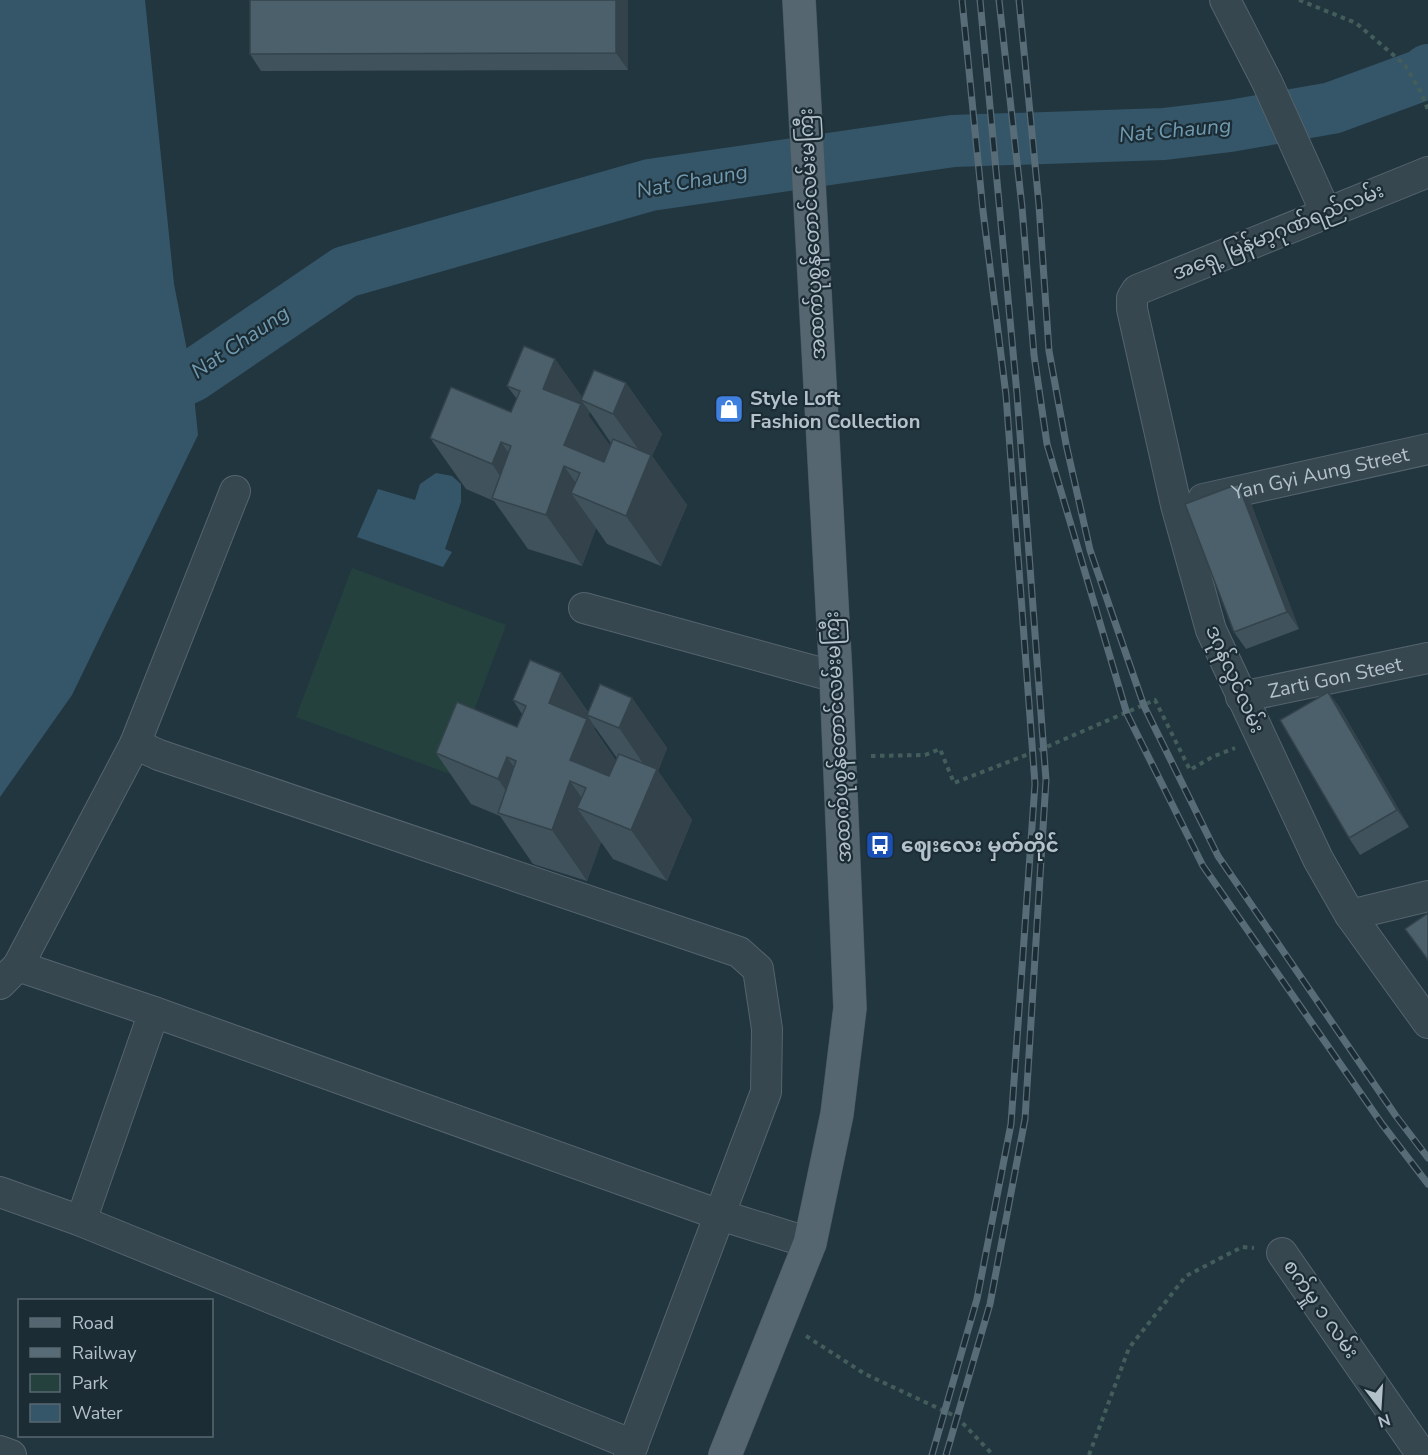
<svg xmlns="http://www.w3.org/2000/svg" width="1428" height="1455" viewBox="0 0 1428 1455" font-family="'Nunito Sans','Noto Sans Myanmar',sans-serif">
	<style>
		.green { fill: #24413e }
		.water { fill: #355668 }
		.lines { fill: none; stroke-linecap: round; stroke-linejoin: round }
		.river { stroke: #355668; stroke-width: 52 }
		.minor-casing { stroke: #55646e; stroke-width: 32 }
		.major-casing { stroke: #43535c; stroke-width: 34 }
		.path { stroke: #435d5a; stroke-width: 4; stroke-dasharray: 4.5 4.5; stroke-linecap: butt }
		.minor { stroke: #374750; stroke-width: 30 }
		.major { stroke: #556670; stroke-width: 33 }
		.rail-casing { stroke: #586c77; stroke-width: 7 }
		.rail { stroke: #1c2c35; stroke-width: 4.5; stroke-dasharray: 14; stroke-linecap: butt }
		.wall { fill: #40535c; fill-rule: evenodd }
		.shaded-wall { fill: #34434b }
		.building { fill: #4b606b; stroke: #34434b; stroke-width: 1.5 }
		.labels { text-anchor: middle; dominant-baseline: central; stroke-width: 4.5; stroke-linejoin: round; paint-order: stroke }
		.street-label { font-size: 20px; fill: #b3c1cb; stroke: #1c2c35 }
		.poi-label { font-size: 20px; font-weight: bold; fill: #b3c1cb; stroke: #1c2c35; text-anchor: start }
		.water-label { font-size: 21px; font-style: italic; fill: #709ab0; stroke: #1c2c35 }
	</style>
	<rect width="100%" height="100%" fill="#223640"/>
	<path class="green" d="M 352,568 L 506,625 L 450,774 L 296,717 Z"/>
	<path class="water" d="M 0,0 L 145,0 L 174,284 L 192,376 L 198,435 L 72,695 L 0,797 Z
		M 436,473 L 452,476 L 461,484 L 461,502 L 445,549 L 452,552 L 443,567 L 357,537 L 378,489 L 415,500 L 420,484 Z"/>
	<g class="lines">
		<path class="river" d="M 0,438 L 80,429 L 192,376 L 345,272 L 650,185 L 953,141 L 1164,134 L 1230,126 L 1332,108 L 1422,75 L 1428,70"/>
		<g class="minor-casing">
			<g id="minor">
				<path d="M 1225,0 L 1267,82 L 1326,213"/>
				<path d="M 1428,172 L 1137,290 L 1132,298 L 1132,309 L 1176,505 L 1211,630 L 1318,859 L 1350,915 L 1428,1023"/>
				<path id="s1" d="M 1203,499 L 1428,449"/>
				<path d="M 584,608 L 836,677"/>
				<path id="s2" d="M 1241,697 L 1428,658"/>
				<path d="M 135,744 L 159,755 L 739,952 L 758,969 L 767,1029 L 766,1092 L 629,1455"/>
				<path d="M 1350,915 L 1428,896"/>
				<path d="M 18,966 L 154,1012 L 720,1215 L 810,1243"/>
				<path d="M 0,984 L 18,966 L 135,744 L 235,491"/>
				<path d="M 0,1192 L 81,1221 L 633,1445"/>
				<path d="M 81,1221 L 154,1012"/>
				<path d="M 1282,1253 L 1422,1455"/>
				<path d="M 0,1451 L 11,1455"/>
			</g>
		</g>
		<g class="major-casing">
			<path id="major" d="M 725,1455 L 810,1243 L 837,1114 L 850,1008 L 836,677 L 799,0"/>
		</g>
		<path class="path" d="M 1299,0 L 1356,23 L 1405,65 L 1422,94 L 1428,110
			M 871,756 L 925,755 L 940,749 L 954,783 L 1044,748 L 1155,700 L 1190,770 L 1212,757 L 1235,748
			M 806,1336 L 865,1374 L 957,1417 L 993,1455
			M 1089,1455 L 1129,1348 L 1186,1276 L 1242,1247 L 1254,1248"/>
		<use href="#minor" class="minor"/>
		<use href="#major" class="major"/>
		<g class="rail-casing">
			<path id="rail" d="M 999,0 L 1022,207 L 1034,355 L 1047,444 L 1127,714 L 1203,866 L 1382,1124 L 1428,1184
				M 1019,0 L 1039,205 L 1049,351 L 1066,444 L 1090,550 L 1144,706 L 1218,856 L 1396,1116 L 1428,1158
				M 932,1455 L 977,1299 L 1011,1124 L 1035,784 L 1006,395 L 983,211 L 962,0
				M 946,1455 L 990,1304 L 1025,1119 L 1046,780 L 1017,394 L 980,0"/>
		</g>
		<use href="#rail" class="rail"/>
	</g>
	<path class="wall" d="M 628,0 L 628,70 L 261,71 L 250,54 Z
		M 555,359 L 582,398 L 626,383 L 662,434 L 652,456 L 687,505 L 661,566 L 607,544 L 596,528 L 582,566 L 528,549 L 494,501 L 466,489 L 430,438 L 511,412 L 517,399 L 507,386 ZM 590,412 L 611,443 L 610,446 L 588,415 Z
		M 1250,501 L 1299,629 L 1246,649 L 1234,632 Z
		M 561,673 L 588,712 L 632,698 L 667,748 L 658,771 L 692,820 L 667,881 L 613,859 L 601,842 L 587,881 L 533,864 L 500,816 L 471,804 L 436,753 L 517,727 L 522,714 L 513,700 ZM 595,727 L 617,758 L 616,761 L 594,729 Z
		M 1328,692 L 1340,708 L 1409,827 L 1360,855 L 1349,838 Z"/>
	<path class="shaded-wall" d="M 616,0 L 628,0 L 628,70 L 616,53 Z
		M 555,359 L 586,402 L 581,400 L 590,412 L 588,415 L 617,455 L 600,496 L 564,445 L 543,389 Z
		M 626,383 L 662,434 L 652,456 L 687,505 L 661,566 L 626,516 L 648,463 L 613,414 Z
		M 501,442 L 537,493 L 522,508 L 492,464 Z
		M 564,466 L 588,500 L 571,493 L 596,528 L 582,566 L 546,515 Z
		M 1238,484 L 1250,501 L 1299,629 L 1287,612 Z
		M 561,673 L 591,717 L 587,715 L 595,727 L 594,730 L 622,770 L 605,811 L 570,760 L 549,703 Z
		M 1328,692 L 1340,708 L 1409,827 L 1397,810 Z
		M 632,698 L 667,748 L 658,771 L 692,820 L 667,881 L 631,830 L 653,778 L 619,728 Z
		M 507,757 L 542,807 L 528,823 L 498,779 Z
		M 570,781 L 594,815 L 577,808 L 601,842 L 587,881 L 552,830 Z"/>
	<path class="building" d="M 250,0 L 616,0 L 616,53 L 250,54 Z
		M 524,346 L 555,359 L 543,389 L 581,404 L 564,445 L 604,462 L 613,439 L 651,455 L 626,516 L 571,493 L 580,473 L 564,466 L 546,515 L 492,498 L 511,446 L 501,442 L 492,464 L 430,438 L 451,387 L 511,412 L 520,391 L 507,386 Z
		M 594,370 L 626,383 L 613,414 L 581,400 Z
		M 1238,484 L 1287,612 L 1234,632 L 1185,504 Z
		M 530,660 L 561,673 L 549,703 L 587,719 L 570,760 L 609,776 L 619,754 L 657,769 L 631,830 L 577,808 L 586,788 L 570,781 L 552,830 L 498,813 L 516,761 L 507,757 L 498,779 L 436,753 L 457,702 L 517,727 L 526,706 L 513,700 Z
		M 600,684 L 632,698 L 619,728 L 587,715 Z
		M 1328,692 L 1397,810 L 1349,838 L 1280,720 Z
		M 1428,913 L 1428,960 L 1405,929 Z"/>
	<defs>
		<g id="shop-square" transform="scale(1.5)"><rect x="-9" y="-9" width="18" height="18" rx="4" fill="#3f7fe0" stroke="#1c2c35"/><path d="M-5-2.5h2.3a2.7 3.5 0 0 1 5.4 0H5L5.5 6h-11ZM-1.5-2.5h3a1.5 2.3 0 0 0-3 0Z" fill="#fff"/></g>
		<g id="bus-square" transform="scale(1.5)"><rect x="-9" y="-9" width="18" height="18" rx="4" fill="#1a4fb4" stroke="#1c2c35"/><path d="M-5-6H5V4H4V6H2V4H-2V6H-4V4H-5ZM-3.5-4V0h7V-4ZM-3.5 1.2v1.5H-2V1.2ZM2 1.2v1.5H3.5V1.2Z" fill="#fff"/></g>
	</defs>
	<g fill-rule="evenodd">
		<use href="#shop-square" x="729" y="409"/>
		<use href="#bus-square" x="880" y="845"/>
	</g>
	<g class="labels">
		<g class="street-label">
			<text transform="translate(1278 232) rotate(-22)">အရှေ့ မြန်မာ့ဂုဏ်ရည်လမ်း</text>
			<text transform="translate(812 234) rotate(-93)">အထက်ပုစွန်တောင်လမ်းမကြီး</text>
			<text stroke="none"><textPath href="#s1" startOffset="120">Yan Gyi Aung Street</textPath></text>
			<text stroke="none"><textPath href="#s2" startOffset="96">Zarti Gon Steet</textPath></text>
			<text transform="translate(1235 679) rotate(66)">ဒဂုန်လွင်လမ်း</text>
			<text transform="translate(838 737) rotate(-93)">အထက်ပုစွန်တောင်လမ်းမကြီး</text>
			<text transform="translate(1321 1309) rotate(55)">စက်မှု ၁ လမ်း</text>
		</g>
		<g class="poi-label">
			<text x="750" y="398">Style Loft<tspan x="750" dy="23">Fashion Collection</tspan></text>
			<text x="901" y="845">ဈေးလေး မှတ်တိုင်</text>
		</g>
		<g class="water-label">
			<text transform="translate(1175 130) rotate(-5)">Nat Chaung</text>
			<text transform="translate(692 181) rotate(-10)">Nat Chaung</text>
			<text transform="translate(240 342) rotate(-34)">Nat Chaung</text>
		</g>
	</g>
	<rect x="18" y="1299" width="195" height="138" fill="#1c2c35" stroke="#586871" stroke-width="1.5"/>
	<rect x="30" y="1318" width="30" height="9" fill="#556670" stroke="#586871" stroke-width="1.5"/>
	<text x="72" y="1329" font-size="18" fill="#b3c1cb">Road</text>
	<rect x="30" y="1348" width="30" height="9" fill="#586c77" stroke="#586871" stroke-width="1.5"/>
	<text x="72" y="1359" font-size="18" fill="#b3c1cb">Railway</text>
	<rect x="30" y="1374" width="30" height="18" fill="#24413e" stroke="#586871" stroke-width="1.5"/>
	<text x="72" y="1389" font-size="18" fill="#b3c1cb">Park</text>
	<rect x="30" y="1404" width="30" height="18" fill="#355668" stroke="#586871" stroke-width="1.5"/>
	<text x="72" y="1419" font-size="18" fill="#b3c1cb">Water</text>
	<g transform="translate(1380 1407) rotate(163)" stroke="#1c2c35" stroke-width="4.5" paint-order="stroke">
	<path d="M0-4.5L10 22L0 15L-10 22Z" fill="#b3c1cb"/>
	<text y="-9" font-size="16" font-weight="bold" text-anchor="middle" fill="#b3c1cb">N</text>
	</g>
</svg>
